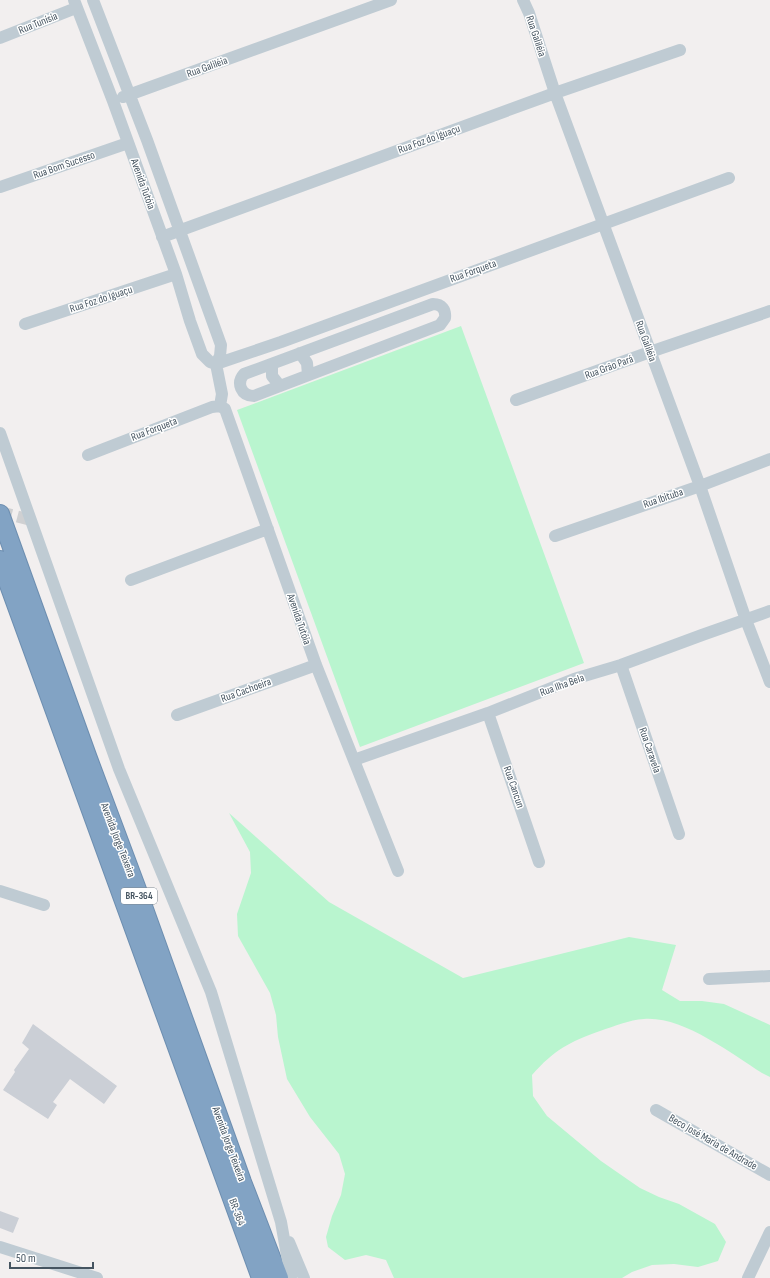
<svg xmlns="http://www.w3.org/2000/svg" width="770" height="1278" viewBox="0 0 770 1278" font-family="'Sofia Sans Condensed',sans-serif">
	<style>
		.green { fill: #b9f5cf }
		.building { fill: #cbcfd6 }
		.lines { fill: none; stroke-linecap: round; stroke-linejoin: round }
		.minor-tunnel { stroke: #cfd0d2; stroke-width: 12; stroke-dasharray: 12 6; stroke-linecap: butt }
		.highway-casing { stroke: #6d8eb0; stroke-width: 20 }
		.minor { stroke: #bfcbd3; stroke-width: 12 }
		.highway { stroke: #82a3c4; stroke-width: 18 }
		.labels { text-anchor: middle; dominant-baseline: central; stroke-width: 3; stroke-linejoin: round; paint-order: stroke }
		.shield { fill: #fff; stroke: #7d8790; stroke-width: 1 }
		.shield-label { font-size: 10px; font-weight: bold; fill: #455460 }
		.street-label { font-size: 11px; fill: #455460; stroke: #fff }
	</style>
	<rect width="100%" height="100%" fill="#f2efef"/>
	<path class="green" d="M 461,326 L 584,663 L 360,747 L 237,410 Z
		M 229,813 L 329,902 L 463,978 L 629,937 L 676,945 L 662,990 L 680,1001 L 702,1001 L 724,1004 L 770,1025 L 770,1077 L 762,1073 C 730,1053 683,1016 644,1019 C 629,1020 615,1026 600,1031 C 569,1042 554,1050 532,1075 L 533,1096 L 547,1116 L 601,1161 L 640,1188 L 659,1197 L 679,1204 L 715,1224 L 726,1242 L 718,1261 L 698,1267 L 674,1264 L 652,1265 L 632,1272 L 622,1278 L 394,1278 L 386,1260 L 366,1255 L 345,1260 L 328,1247 L 326,1237 L 332,1216 L 341,1195 L 345,1174 L 339,1154 L 310,1117 L 287,1079 L 278,1037 L 276,1015 L 270,993 L 238,936 L 237,914 L 251,873 L 250,852 Z"/>
	<path class="building" d="M 33,1024 L 117,1086 L 104,1104 L 70,1079 L 53,1102 L 57,1105 L 48,1119 L 3,1090 L 15,1072 L 14,1070 L 29,1049 L 22,1043 Z
		M 0,1211 L 19,1218 L 13,1233 L 0,1228 Z"/>
	<g class="lines">
		<path class="minor-tunnel" d="M 0,512 L 31,520"/>
		<g class="highway-casing">
			<path id="highway" d="M 0,514 L 87,756 L 136,887 L 242,1182 L 279,1278
				M 0,560 L 261,1278"/>
		</g>
		<path class="minor" d="M 74,0 L 113,101 L 176,274 L 190,321 L 202,354 L 210,362 L 216,364
			M 93,0 L 147,140 L 221,345 L 220,356 L 216,364 L 222,394 L 220,406
			M 523,0 L 529,13 L 555,93 L 700,486 L 746,620 L 770,682
			M 0,38 L 76,8
			M 123,97 L 391,0
			M 0,187 L 128,143
			M 162,237 L 555,93 L 680,50
			M 433,304 C 442,304 446,310 445,318 L 440,325 L 254,396 C 241,396 236,383 244,374 Z
			M 25,324 L 176,274
			M 300,353 L 307,363 L 308,375
			M 216,364 L 281,342 L 729,178
			M 272,364 L 272,376 L 280,386
			M 516,400 L 650,352 L 770,311
			M 220,406 L 225,409 L 316,665 L 398,871
			M 0,433 L 119,769 L 211,992 L 281,1222 L 291,1278
			M 88,455 L 212,407 L 220,406
			M 555,536 L 700,486 L 770,459
			M 131,580 L 268,529
			M 621,665 L 679,834
			M 488,713 L 539,862
			M 177,715 L 316,665
			M 354,760 L 488,713 L 574,679 L 621,665 L 702,635 L 770,611
			M 0,891 L 44,905
			M 709,979 L 770,976
			M 656,1110 L 770,1175
			M 289,1242 L 304,1278
			M 0,1247 L 97,1278
			M 748,1278 L 770,1232"/>
		<use href="#highway" class="highway"/>
	</g>
	<g class="labels">
		<rect class="shield" x="121" y="888" width="36" height="16" rx="3"/>
		<g class="shield-label">
			<text x="139" y="896">BR-364</text>
		</g>
		<g class="street-label">
			<text transform="translate(38 23) rotate(-22)">Rua Tunísia</text>
			<text transform="translate(536 36) rotate(72)">Rua Galiléia</text>
			<text transform="translate(207 67) rotate(-20)">Rua Galiléia</text>
			<text transform="translate(429 139) rotate(-20)">Rua Foz do Iguaçu</text>
			<text transform="translate(64 165) rotate(-19)">Rua Bom Sucesso</text>
			<text transform="translate(143 184) rotate(70)">Avenida Tutóia</text>
			<text transform="translate(473 271) rotate(-20)">Rua Forqueta</text>
			<text transform="translate(101 299) rotate(-18)">Rua Foz do Iguaçu</text>
			<text transform="translate(646 341) rotate(70)">Rua Galiléia</text>
			<text transform="translate(609 367) rotate(-20)">Rua Grão Pará</text>
			<text transform="translate(154 429) rotate(-21)">Rua Forqueta</text>
			<text transform="translate(663 498) rotate(-19)">Rua Ibituba</text>
			<text transform="translate(299 619) rotate(71)">Avenida Tutóia</text>
			<text transform="translate(562 685) rotate(-20)">Rua Ilha Bela</text>
			<text transform="translate(246 690) rotate(-20)">Rua Cachoeira</text>
			<text transform="translate(650 750) rotate(71)">Rua Caravela</text>
			<text transform="translate(514 787) rotate(71)">Rua Cancun</text>
			<text transform="translate(118 840) rotate(69)">Avenida Jorge Teixeira</text>
			<text transform="translate(713 1142) rotate(30)">Beco José Maria de Andrade</text>
			<text transform="translate(229 1144) rotate(70)">Avenida Jorge Teixeira</text>
			<text transform="translate(237 1212) rotate(70)">BR-364</text>
		</g>
	</g>
	<path d="M10 1262v6h83v-6" fill="none" stroke="#455460" stroke-width="2"/>
	<text x="16" y="1262" font-size="12" fill="#455460" stroke="#ffffff" stroke-width="3" paint-order="stroke">50 m</text>
</svg>
